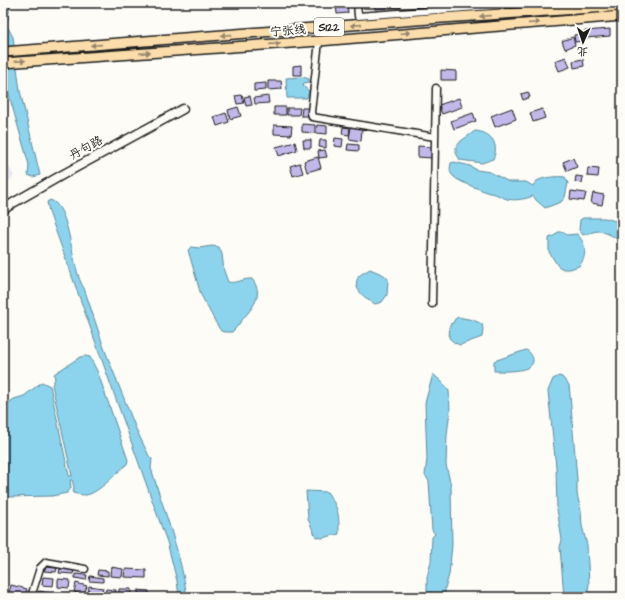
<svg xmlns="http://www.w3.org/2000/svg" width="625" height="600" viewBox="0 0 625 600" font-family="'Architects Daughter','LXGW WenKai TC',sans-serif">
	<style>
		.built { fill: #ebe8f3 }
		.water { fill: #8cd4ed; stroke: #5f8a99 }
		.building { fill: #c2b9ea; stroke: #1c1c1c }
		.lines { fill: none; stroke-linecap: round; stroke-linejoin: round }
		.street-casing { stroke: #1c1c1c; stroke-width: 9 }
		.secondary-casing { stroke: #1c1c1c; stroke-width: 11 }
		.primary-casing { stroke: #1c1c1c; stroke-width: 12 }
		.street { stroke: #fdfcf7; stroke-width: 6 }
		.secondary { stroke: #fdfcf7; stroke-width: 8 }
		.primary { stroke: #fbddab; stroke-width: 9 }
		.oneway { fill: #97866b }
		.labels { text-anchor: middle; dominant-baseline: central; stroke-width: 4; stroke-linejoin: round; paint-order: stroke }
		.shield { fill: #fdfcf7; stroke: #605f5e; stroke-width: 1 }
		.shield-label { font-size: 11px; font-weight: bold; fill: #1c1c1c }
		.street-label { font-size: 12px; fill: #1c1c1c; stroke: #fdfcf7 }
	</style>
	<rect width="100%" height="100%" fill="#fdfcf7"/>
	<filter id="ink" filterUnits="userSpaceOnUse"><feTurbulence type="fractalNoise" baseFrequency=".025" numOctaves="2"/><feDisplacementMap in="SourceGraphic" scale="8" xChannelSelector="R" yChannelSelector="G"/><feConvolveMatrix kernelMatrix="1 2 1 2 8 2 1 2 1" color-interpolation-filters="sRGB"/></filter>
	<g filter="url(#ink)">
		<path class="built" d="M 3,155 L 14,176 L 3,187 Z"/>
		<path class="water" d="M 3,3 L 10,3 L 7,26 L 13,37 L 20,91 L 40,175 L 33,177 L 28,175 L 29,165 L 3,74 Z
			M 303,77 L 309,79 L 309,82 L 304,83 L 303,86 L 309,91 L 307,98 L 287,98 L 286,78 Z
			M 475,131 C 491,132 500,144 493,159 L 482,163 L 460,160 L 456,153 L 456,147 L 461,141 Z
			M 454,162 L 470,166 L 477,170 L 490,172 L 509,182 L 526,182 L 533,186 C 534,184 535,182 537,181 C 543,177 558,176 565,177 L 568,183 L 565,197 L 561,202 L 545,208 L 536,200 L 533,196 C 526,199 515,201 507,199 C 500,197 496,193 489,193 C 480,189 458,182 453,176 C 449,172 450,168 451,163 Z
			M 50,200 C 71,205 71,271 84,288 L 104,348 L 136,429 L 149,456 L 152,459 L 151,468 C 164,511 181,553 187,597 L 179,597 L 177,581 L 167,542 L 49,212 L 47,202 Z
			M 583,218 L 605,218 L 622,223 L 622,244 C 618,238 606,232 599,231 C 594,231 587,234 583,235 L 579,230 L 580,220 Z
			M 558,232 L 563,232 L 567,235 L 577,234 C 586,243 588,255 579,266 L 570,269 L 563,269 L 558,266 L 549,252 L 549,238 L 554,236 Z
			M 212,246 L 219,247 L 222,254 L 224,271 L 228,282 C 237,284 244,278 252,279 C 265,295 252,308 242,320 C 239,324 236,328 232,332 L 225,332 L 221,331 L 216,323 L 201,295 L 188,250 L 191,247 L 199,248 Z
			M 370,269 L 384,275 L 388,279 L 387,295 L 382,302 L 375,304 C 367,299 350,289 359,276 C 362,273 367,271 370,269 Z
			M 458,317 L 473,320 L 482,324 L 483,330 L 482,337 L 460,345 L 455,343 L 449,338 L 450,324 L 453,323 L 455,319 Z
			M 526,350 C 530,352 533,356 533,361 C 532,373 502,371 494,371 L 494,361 Z
			M 85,356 L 90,357 L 98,373 L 128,460 L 127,464 C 116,473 99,493 86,495 C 81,495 77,494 73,493 L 74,487 L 72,480 L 70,480 L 71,488 L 67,493 L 52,496 L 7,497 L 4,495 L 3,407 L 14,399 L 24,396 L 42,382 L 50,386 L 69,476 L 72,476 L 52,385 L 55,379 L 54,374 L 80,357 Z
			M 433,374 L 443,383 L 449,391 L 450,410 L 447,435 L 446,465 L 451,486 L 452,545 L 449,575 L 445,588 L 445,597 L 427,597 L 427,577 L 431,562 L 432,537 L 435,534 L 432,530 L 429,481 L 425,475 L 427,459 L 425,403 Z
			M 559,376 L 562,377 L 569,385 L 570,395 L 577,479 L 577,494 L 581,511 L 582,526 L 587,545 L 589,584 L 587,597 L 564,597 L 560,547 L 562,540 L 557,509 L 556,467 L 548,391 L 553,379 Z
			M 306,491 L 327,492 C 339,509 339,514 339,534 L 322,538 L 316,537 L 308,519 Z"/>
		<path class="building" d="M 347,3 L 348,13 L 337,14 L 336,4 Z
			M 374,3 L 386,3 L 387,8 L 375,9 Z
			M 389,3 L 401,3 L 401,7 L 389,7 Z
			M 610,29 L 610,36 L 585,38 L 584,31 Z
			M 581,34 L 583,41 L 575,42 L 574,35 Z
			M 573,37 L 575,45 L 565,49 L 562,41 Z
			M 566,57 L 570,67 L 559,71 L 555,61 Z
			M 583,59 L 584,66 L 574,68 L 573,61 Z
			M 301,65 L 301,75 L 293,75 L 293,66 Z
			M 441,70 L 456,71 L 456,80 L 441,80 Z
			M 268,81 L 281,81 L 282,89 L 268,90 Z
			M 266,83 L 266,90 L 254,91 L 254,84 Z
			M 528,92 L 530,97 L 523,100 L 521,94 Z
			M 242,95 L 244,103 L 237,104 L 235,96 Z
			M 250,96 L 252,105 L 246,106 L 244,97 Z
			M 268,96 L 269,103 L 255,104 L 254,98 Z
			M 459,98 L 462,107 L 442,114 L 439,105 Z
			M 238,107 L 241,116 L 230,119 L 228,110 Z
			M 274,107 L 286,107 L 286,115 L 274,115 Z
			M 287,108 L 300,108 L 299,115 L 287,115 Z
			M 302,108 L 310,108 L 310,116 L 301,116 Z
			M 512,108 L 516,119 L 495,127 L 491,116 Z
			M 542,109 L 545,118 L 533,122 L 530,113 Z
			M 226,113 L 229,122 L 217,126 L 214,117 Z
			M 473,113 L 476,121 L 454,129 L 451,121 Z
			M 302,124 L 315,125 L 315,133 L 302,132 Z
			M 274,125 L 292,126 L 291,135 L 274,134 Z
			M 317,125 L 327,126 L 327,134 L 316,133 Z
			M 343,127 L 350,128 L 349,135 L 342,134 Z
			M 351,127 L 362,128 L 361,141 L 349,139 Z
			M 335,138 L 343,139 L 342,147 L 334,146 Z
			M 303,140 L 311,140 L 311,148 L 304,148 Z
			M 320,140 L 326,140 L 326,148 L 319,147 Z
			M 295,142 L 297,150 L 279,156 L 276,147 Z
			M 348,144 L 359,145 L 359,151 L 347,150 Z
			M 418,146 L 432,147 L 432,158 L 418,157 Z
			M 325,150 L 327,157 L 319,158 L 318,151 Z
			M 318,157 L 321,168 L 307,172 L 304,161 Z
			M 573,158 L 577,167 L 567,171 L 563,162 Z
			M 300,163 L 303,173 L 293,176 L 290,166 Z
			M 588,168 L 599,169 L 598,177 L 587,176 Z
			M 576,176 L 583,177 L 582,183 L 575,182 Z
			M 571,191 L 586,193 L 584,201 L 570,199 Z
			M 593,193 L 604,195 L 602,205 L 591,203 Z
			M 44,567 L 57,568 L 56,572 L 44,571 Z
			M 111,567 L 123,569 L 122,577 L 110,576 Z
			M 60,569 L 74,570 L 73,574 L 59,573 Z
			M 125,569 L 146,570 L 146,578 L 124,577 Z
			M 98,570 L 108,571 L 108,576 L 97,575 Z
			M 75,574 L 87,575 L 86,580 L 75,578 Z
			M 90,576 L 103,578 L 103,582 L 89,581 Z
			M 43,577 L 54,578 L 53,586 L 42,585 Z
			M 58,579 L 70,580 L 69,588 L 58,587 Z
			M 76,583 L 87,586 L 84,595 L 74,592 Z
			M 11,585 L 27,589 L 25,597 L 9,593 Z
			M 89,586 L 103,588 L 101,596 L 88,594 Z
			M 106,589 L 116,590 L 115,597 L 105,596 Z
			M 119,589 L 131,589 L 131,597 L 119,597 Z
			M 138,590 L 149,591 L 148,597 L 138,597 Z
			M 39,591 L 53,594 L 53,597 L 38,597 Z"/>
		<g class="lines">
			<g class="street-casing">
				<path id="street" d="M 357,3 L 358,16 L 530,3
					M 319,41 L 311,112 L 312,117 L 435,137
					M 432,304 L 436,88
					M 31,597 L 40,568 L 46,562 L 85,569"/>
			</g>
			<g class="secondary-casing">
				<path id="secondary" d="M 3,210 L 13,203 L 62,175 L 183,109"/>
			</g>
			<g class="primary-casing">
				<path id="primary" d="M 3,52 L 442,18 L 622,6
					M 3,63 L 319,41 L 622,16"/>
			</g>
			<use href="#street" class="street"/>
			<use href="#secondary" class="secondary"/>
			<use href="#primary" class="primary"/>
		</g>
		<defs><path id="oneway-solid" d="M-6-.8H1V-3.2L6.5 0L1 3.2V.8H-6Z"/></defs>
		<g class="oneway">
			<use href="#oneway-solid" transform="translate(485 16) rotate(176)"/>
			<use href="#oneway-solid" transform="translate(534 23) rotate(-4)"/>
			<use href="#oneway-solid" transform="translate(356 25) rotate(176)"/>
			<use href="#oneway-solid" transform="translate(405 33) rotate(-5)"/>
			<use href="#oneway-solid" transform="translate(226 35) rotate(176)"/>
			<use href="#oneway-solid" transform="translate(275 44) rotate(-4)"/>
			<use href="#oneway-solid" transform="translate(96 45) rotate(176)"/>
			<use href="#oneway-solid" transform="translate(145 53) rotate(-4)"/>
			<use href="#oneway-solid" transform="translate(20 61) rotate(-5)"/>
		</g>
	</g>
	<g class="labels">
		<rect class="shield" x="314" y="18" width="30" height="18" rx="3"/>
		<g class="shield-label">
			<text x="329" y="27">S122</text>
		</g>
		<g class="street-label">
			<text transform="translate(288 31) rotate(-4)">宁张线</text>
			<text transform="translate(86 148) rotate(-29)">丹句路</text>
		</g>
	</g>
	<rect width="625" height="600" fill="none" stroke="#fdfcf7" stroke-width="16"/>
	<rect x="8" y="8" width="609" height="584" fill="none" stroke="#1c1c1c" stroke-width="1.5" filter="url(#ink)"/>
	<g transform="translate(583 42) rotate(183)" stroke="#fdfcf7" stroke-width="3" paint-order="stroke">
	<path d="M0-3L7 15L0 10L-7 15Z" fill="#1c1c1c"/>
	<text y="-6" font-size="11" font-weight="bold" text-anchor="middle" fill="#1c1c1c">北</text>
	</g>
</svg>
